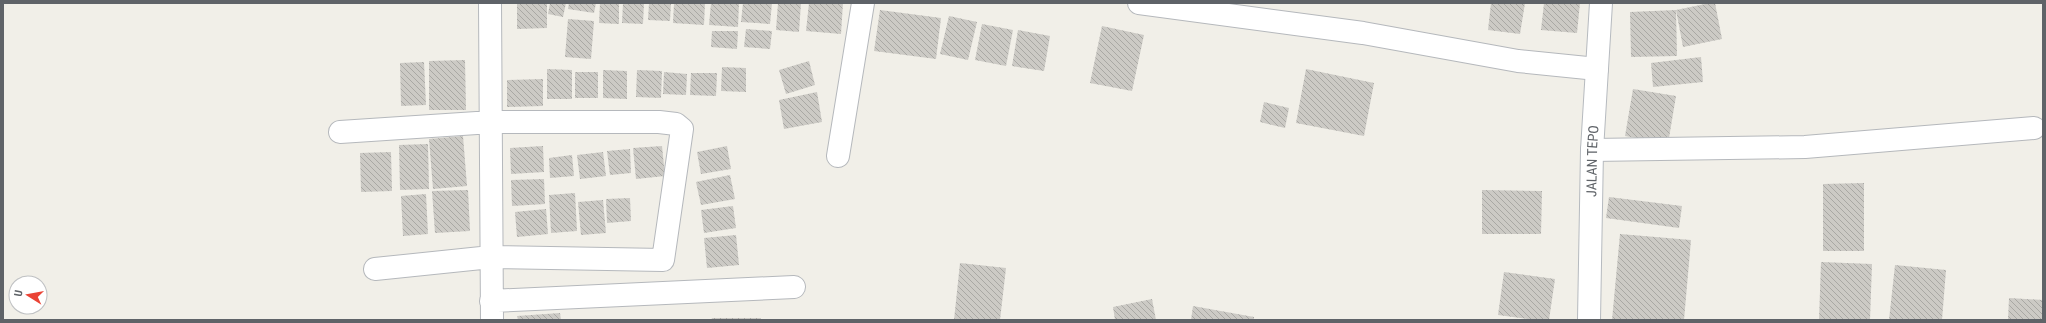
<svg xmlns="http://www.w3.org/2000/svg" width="2046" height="323" viewBox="0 0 2046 323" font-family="'Roboto Condensed',sans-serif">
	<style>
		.building { fill: url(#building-back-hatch) }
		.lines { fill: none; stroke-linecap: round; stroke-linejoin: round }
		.street-casing { stroke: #b5b8bc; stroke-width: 24 }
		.secondary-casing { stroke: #b6babf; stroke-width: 24 }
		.street { stroke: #fff; stroke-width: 22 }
		.secondary { stroke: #fff; stroke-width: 22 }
		.labels { text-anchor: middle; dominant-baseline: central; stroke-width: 4; stroke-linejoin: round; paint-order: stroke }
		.street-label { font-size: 14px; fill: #5f6368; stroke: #fff }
	</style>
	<defs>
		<pattern id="building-back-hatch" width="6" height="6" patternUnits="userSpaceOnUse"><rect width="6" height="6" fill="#cccac5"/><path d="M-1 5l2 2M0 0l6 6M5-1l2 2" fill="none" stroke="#a9a8a4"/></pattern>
	</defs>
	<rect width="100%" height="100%" fill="#f1efe8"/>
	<path class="building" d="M 517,3 L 547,3 L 547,28 L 517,29 Z
		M 550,3 L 566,3 L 563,17 L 548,14 Z
		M 569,3 L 596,3 L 594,13 L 568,9 Z
		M 600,3 L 619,3 L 619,24 L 599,23 Z
		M 623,3 L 644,3 L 643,24 L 622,23 Z
		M 649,3 L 671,3 L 670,21 L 648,20 Z
		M 674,3 L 705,3 L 704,25 L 673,23 Z
		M 711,3 L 739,3 L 738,27 L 709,25 Z
		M 743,3 L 772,3 L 770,24 L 741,22 Z
		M 778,3 L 801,3 L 799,32 L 776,30 Z
		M 809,3 L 843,3 L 841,34 L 806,31 Z
		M 1491,3 L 1525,3 L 1520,34 L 1488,30 Z
		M 1544,3 L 1580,3 L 1577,33 L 1541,30 Z
		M 1710,3 L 1715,3 L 1722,39 L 1683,47 L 1676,10 Z
		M 880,10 L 941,18 L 936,59 L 874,51 Z
		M 1676,10 L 1677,56 L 1631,57 L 1630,12 Z
		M 949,16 L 977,22 L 968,60 L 940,54 Z
		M 568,19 L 594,21 L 591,59 L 565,57 Z
		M 982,24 L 1013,30 L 1006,66 L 975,60 Z
		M 1102,26 L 1144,35 L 1132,91 L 1090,83 Z
		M 746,29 L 772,31 L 770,49 L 744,47 Z
		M 1018,30 L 1050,36 L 1044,71 L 1012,66 Z
		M 712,31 L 738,31 L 737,49 L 711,47 Z
		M 1701,57 L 1703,82 L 1653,87 L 1651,63 Z
		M 465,60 L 466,110 L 429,110 L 429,61 Z
		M 809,61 L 815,85 L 786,94 L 779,70 Z
		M 424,62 L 426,105 L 401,106 L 400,63 Z
		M 722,67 L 746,68 L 746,92 L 721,91 Z
		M 547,69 L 572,70 L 572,99 L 547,99 Z
		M 1306,69 L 1374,83 L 1364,136 L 1296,123 Z
		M 603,70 L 627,71 L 627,99 L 603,98 Z
		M 637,70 L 662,71 L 661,98 L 636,97 Z
		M 575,72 L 598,72 L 598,98 L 575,98 Z
		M 664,72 L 687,74 L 686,95 L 663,94 Z
		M 691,73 L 717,73 L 716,96 L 690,95 Z
		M 543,79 L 543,106 L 507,107 L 507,80 Z
		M 1633,89 L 1676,96 L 1668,144 L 1625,136 Z
		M 817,92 L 822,122 L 784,129 L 779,100 Z
		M 1264,102 L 1289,108 L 1285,128 L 1260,122 Z
		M 463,136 L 467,186 L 433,189 L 429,139 Z
		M 428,144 L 429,189 L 400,190 L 399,145 Z
		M 543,146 L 544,172 L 511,174 L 510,148 Z
		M 662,146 L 665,176 L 636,179 L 633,148 Z
		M 727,146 L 731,169 L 701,174 L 697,152 Z
		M 630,149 L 631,173 L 610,175 L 607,151 Z
		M 391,152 L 392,191 L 361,192 L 360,153 Z
		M 603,152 L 606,176 L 580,179 L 577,155 Z
		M 572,155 L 574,176 L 550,178 L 549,158 Z
		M 730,175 L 735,199 L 701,205 L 696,182 Z
		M 544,179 L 545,204 L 512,206 L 511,180 Z
		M 1864,183 L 1864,251 L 1823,251 L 1823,184 Z
		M 468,190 L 470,231 L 435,233 L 432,191 Z
		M 1482,190 L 1542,191 L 1541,234 L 1482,234 Z
		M 575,193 L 577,231 L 551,233 L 549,195 Z
		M 426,194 L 428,234 L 403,236 L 401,196 Z
		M 1609,197 L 1682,206 L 1679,228 L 1606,218 Z
		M 630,198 L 631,221 L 607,223 L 606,199 Z
		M 603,200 L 606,233 L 581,235 L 578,202 Z
		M 733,206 L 736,228 L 704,233 L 701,210 Z
		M 546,209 L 548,234 L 517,237 L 515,212 Z
		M 1620,234 L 1691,240 L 1684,320 L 1612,320 Z
		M 736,235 L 739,265 L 707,268 L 704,238 Z
		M 1821,262 L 1872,264 L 1870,320 L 1819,320 Z
		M 960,263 L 1006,268 L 1000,320 L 954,320 Z
		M 1895,265 L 1946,270 L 1942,320 L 1889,320 Z
		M 1504,272 L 1555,279 L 1549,320 L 1535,320 L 1498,315 Z
		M 2009,298 L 2043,300 L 2043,320 L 2008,320 Z
		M 1152,299 L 1156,320 L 1115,320 L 1113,307 Z
		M 1193,306 L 1254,317 L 1254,320 L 1191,320 Z
		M 560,313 L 561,320 L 518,320 L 517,316 Z
		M 712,318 L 761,318 L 761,320 L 711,320 Z"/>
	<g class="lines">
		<g class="street-casing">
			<path id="street" d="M 490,3 L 492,320
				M 1139,3 L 1363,33 L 1518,61 L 1597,69
				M 340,132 L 492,122 L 659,122 L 676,124 L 682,129 L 663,260 L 491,257 L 375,269
				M 1592,150 L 1805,147 L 2034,128
				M 838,156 L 863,3
				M 491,301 L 794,287"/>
		</g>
		<g class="secondary-casing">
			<g id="secondary">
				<path id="s1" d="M 1589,320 L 1592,150 L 1601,3"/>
			</g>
		</g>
		<use href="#street" class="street"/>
		<use href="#secondary" class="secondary"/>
	</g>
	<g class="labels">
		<g class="street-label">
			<text stroke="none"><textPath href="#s1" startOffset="159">JALAN TEPO</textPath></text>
		</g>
	</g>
	<rect width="2046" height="323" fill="none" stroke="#5f6368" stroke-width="8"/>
	<g transform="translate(28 295) rotate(281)"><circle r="19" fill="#ffffff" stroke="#bfc1c3"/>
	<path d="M0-3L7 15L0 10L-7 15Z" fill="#ea4335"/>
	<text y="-6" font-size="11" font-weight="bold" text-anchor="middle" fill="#5f6368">U</text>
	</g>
</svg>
